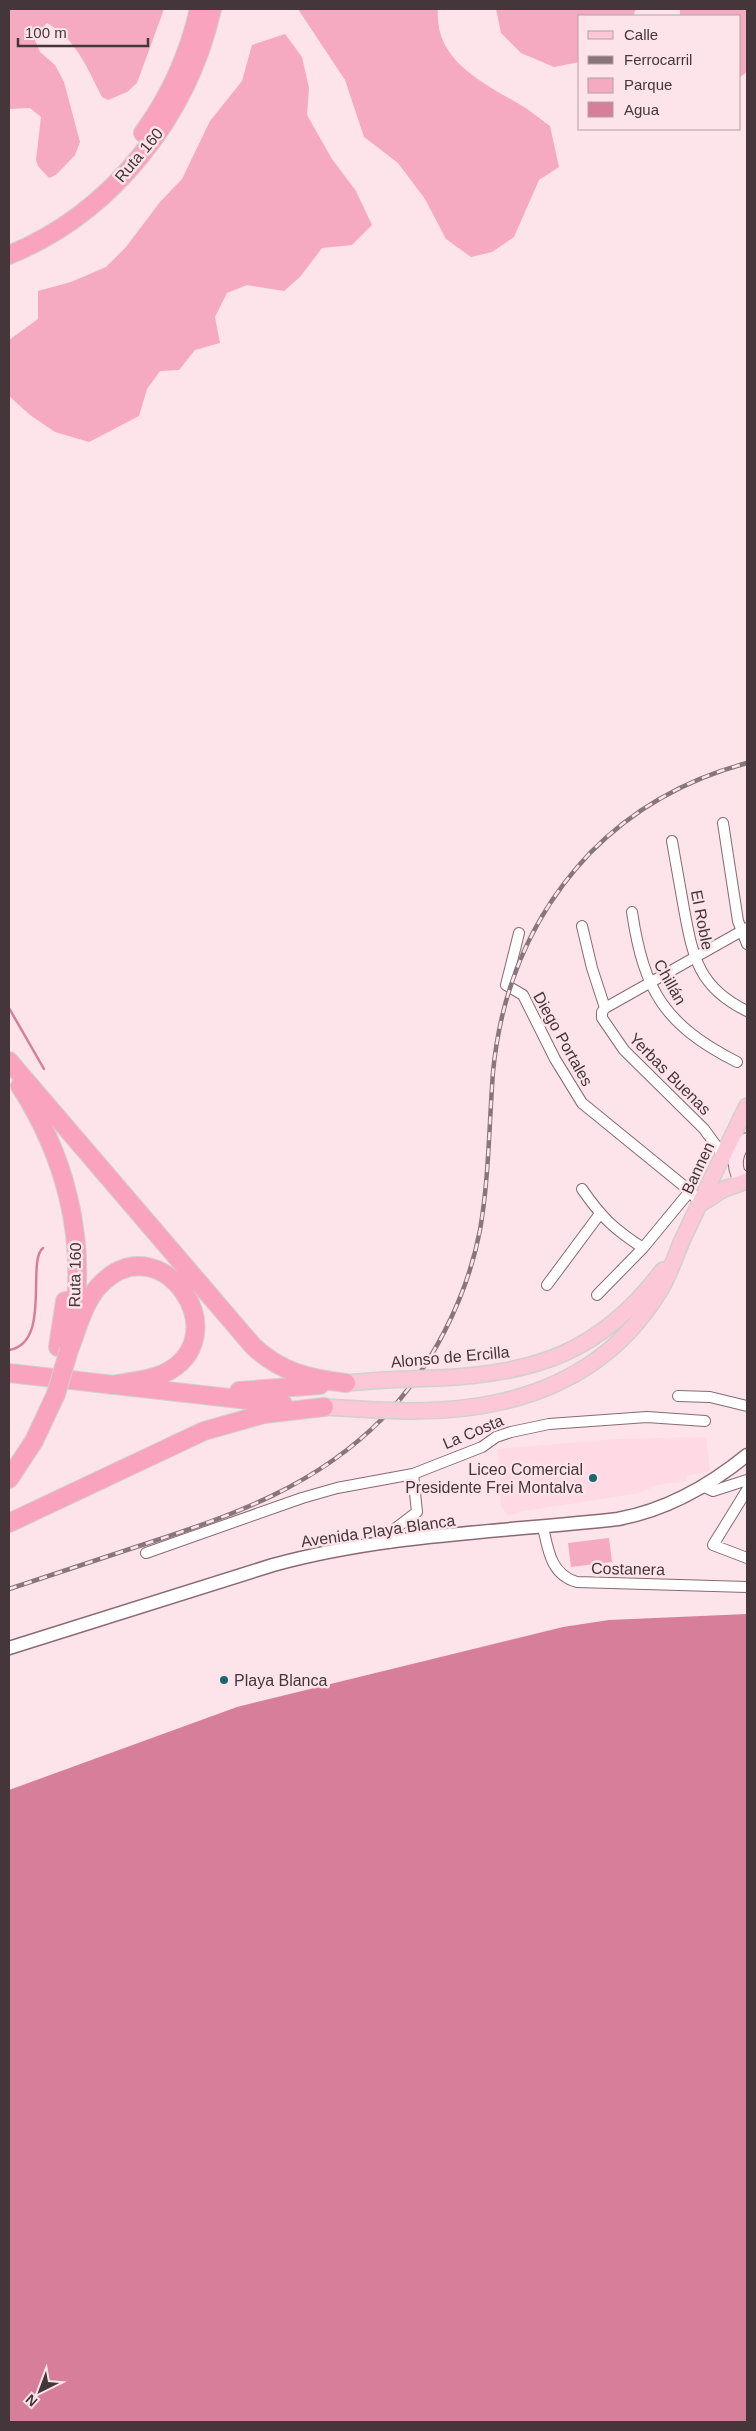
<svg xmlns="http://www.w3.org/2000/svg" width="756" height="2431" viewBox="0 0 756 2431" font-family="Helvetica,sans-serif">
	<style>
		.built { fill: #ffd9e3 }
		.green { fill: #f6aac1 }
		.water { fill: #d77e9b }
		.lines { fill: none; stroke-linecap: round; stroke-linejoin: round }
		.stream { stroke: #d77e9b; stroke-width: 2.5 }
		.minor-casing { stroke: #8a6972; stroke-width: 12 }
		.tertiary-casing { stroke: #8a6972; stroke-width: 15 }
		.secondary-casing { stroke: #8a6972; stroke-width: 16 }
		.primary-casing { stroke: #d2cfd0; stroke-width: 18 }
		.motorway-casing { stroke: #d2cfd0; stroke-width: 20 }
		.minor { stroke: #fff; stroke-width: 10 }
		.tertiary { stroke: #fff; stroke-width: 12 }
		.secondary { stroke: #fee3ec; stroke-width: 14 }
		.primary { stroke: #fcc8d8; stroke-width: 15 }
		.motorway { stroke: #faa3be; stroke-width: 18 }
		.rail-casing { stroke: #89767c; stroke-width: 4.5 }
		.rail { stroke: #fce4ea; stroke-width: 2.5; stroke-dasharray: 8; stroke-linecap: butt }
		.primary-bridge-casing { stroke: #d2cfd0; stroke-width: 18; stroke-linecap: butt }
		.motorway-bridge-casing { stroke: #d2cfd0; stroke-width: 20; stroke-linecap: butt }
		.primary-bridge { stroke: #fcc8d8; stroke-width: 15 }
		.motorway-bridge { stroke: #faa3be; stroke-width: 18 }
		.poi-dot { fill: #1c6672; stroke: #fce4ea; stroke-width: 2 }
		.labels { text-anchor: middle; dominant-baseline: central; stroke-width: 5; stroke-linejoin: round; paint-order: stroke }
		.street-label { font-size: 16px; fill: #45363b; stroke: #fce4ea }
		.poi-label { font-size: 16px; fill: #45363b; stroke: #fce4ea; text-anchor: end }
	</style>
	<rect width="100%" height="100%" fill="#fce4ea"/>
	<path class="built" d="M 706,1437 L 710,1471 L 687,1476 L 686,1481 L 657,1485 L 640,1493 L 523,1511 L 508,1516 L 501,1506 L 498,1449 L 617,1439 Z"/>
	<path class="green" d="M 9,9 L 164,9 L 137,83 L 127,92 L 108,100 L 102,97 C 88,69 76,39 47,23 L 37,34 L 35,40 L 40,52 L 55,65 L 64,82 L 80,142 L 75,155 L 56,175 L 49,178 L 38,166 L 36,160 L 41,117 L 30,108 L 9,109 Z
		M 298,9 L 438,9 C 434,60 482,82 519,104 C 530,110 540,119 550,126 L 559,167 L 539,180 L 514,237 L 492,252 L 471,257 L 446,239 L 425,199 L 398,163 L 364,137 L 345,80 Z
		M 496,9 L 636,9 L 633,16 L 580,16 L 580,62 L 554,67 L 521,53 L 501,33 Z
		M 680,9 L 747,9 L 747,72 L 740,77 L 740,16 L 680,16 Z
		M 285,34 L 302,57 L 309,88 L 307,115 L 332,159 L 356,191 L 372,225 L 352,245 L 322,248 L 300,277 L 284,291 L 247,285 L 227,293 L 215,317 L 220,343 L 195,350 L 179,370 L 160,371 L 147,389 L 139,416 L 89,442 L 55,432 L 30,415 L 9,396 L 9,340 L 38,319 L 38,291 L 71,282 L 106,267 L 126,247 L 160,202 L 182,179 L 210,121 L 242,81 L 252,45 Z
		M 609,1538 L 612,1562 L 571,1567 L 568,1543 Z"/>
	<path class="water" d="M 747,1614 L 747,2422 L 9,2422 L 9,1790 L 237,1707 L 563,1627 L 609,1620 Z"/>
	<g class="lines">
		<path class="stream" d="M 9,1008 L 44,1069
			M 9,1350 C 52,1343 26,1261 43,1248"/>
		<g class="minor-casing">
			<path id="minor" d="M 723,823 L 738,921 L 747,944
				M 672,841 C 676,864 680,886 684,909 C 693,958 699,988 747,1011
				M 632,912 C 644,992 665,1025 737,1062
				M 582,926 L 592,968 L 605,1008
				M 519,933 L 506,985 L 523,995 L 555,1059 L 582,1103 L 690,1191 L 700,1204
				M 723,1155 L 704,1129 L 624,1050 L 602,1018 L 602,1012 L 605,1008 L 747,928
				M 582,1189 C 602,1218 614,1229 643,1248
				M 547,1285 L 599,1215
				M 597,1295 L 643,1248 L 690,1191
				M 678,1396 L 710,1397 L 747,1406
				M 702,1486 L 713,1491 L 747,1480
				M 747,1490 L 713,1545 L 747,1558
				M 543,1527 C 548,1550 551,1575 577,1582 L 747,1587
				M 389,1543 L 392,1531 L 417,1512 L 413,1474
				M 146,1553 L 302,1498 L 337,1488 L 413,1474 L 482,1447 L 496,1437 L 511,1432 L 549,1424 L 647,1417 L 705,1421"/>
		</g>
		<g class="tertiary-casing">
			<path id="tertiary" d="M 9,1648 L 273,1565 C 385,1534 503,1532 618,1519 C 667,1510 709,1486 747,1455"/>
		</g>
		<g class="secondary-casing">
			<path id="secondary" d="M 747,1140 C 737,1148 733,1162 738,1174 L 747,1181"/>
		</g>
		<g class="primary-casing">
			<path id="primary" d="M 702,1203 L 724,1189 L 747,1181
				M 437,1378 C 536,1374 601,1352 663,1270
				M 346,1383 L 384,1380
				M 324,1407 L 376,1410
				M 407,1411 C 509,1412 603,1383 659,1292 C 669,1276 674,1260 681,1243 C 702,1197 725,1152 747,1106"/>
		</g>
		<g class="motorway-casing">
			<path id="motorway" d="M 143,133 C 170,96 189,53 199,9
				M 9,255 C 112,213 188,116 212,9
				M 9,1061 L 253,1346 C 280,1372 310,1379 346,1383
				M 20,1086 C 65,1156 86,1236 74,1320
				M 58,1347 L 65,1301
				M 69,1350 C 78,1328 84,1299 103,1282 C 163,1225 240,1338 163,1374 C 147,1381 128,1382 111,1385
				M 9,1373 L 283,1404
				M 239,1391 L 320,1385
				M 9,1479 L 34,1441 L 56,1394
				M 9,1523 L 204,1431 L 264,1414 L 324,1407"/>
		</g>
		<use href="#minor" class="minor"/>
		<use href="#tertiary" class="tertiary"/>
		<use href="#secondary" class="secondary"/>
		<use href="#primary" class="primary"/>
		<use href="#motorway" class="motorway"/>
		<g class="rail-casing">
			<path id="rail" d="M 9,1589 C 55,1574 102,1558 148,1543 C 236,1514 316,1486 383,1418 C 431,1369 467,1298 480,1230 C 489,1178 489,1125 493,1072 C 501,989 532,914 590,853 C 633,809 687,779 747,763"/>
		</g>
		<use href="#rail" class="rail"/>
		<g class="primary-bridge-casing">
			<path id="primary-bridge" d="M 384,1380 L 437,1378
				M 376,1410 L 407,1411"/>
		</g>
		<g class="motorway-bridge-casing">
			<path id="motorway-bridge" d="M 56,1394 L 69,1350"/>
		</g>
		<use href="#primary-bridge" class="primary-bridge"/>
		<use href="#motorway-bridge" class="motorway-bridge"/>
	</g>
	<g class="poi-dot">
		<circle cx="593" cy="1478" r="5"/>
		<circle cx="224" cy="1680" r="5"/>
	</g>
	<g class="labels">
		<g class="street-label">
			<text transform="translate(139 155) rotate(-50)">Ruta 160</text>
			<text transform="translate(702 920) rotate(79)">El Roble</text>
			<text transform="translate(670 982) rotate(61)">Chillán</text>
			<text transform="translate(563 1039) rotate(61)">Diego Portales</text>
			<text transform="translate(670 1074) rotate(45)">Yerbas Buenas</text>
			<text transform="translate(698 1168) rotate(-65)">Bannen</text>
			<text transform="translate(75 1275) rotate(-89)">Ruta 160</text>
			<text transform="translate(450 1357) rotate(-5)">Alonso de Ercilla</text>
			<text transform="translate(473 1432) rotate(-23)">La Costa</text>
			<text transform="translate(378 1531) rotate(-8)">Avenida Playa Blanca</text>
			<text transform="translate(628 1569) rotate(1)">Costanera</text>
		</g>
		<g class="poi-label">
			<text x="583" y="1469">Liceo Comercial<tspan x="583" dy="18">Presidente Frei Montalva</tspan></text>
			<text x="234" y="1680" text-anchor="start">Playa Blanca</text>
		</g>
	</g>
	<rect width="756" height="2431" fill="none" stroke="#45363b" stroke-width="20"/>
	<rect x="578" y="15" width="162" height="115" fill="#fce4ea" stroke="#b39ea4"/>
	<rect x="588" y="31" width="25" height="8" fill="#fcc8d8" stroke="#b39ea4"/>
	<text x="624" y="40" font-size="15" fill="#45363b">Calle</text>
	<rect x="588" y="56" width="25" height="8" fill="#89767c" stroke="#b39ea4"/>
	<text x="624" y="65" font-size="15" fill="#45363b">Ferrocarril</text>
	<rect x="588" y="78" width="25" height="15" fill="#f6aac1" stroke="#b39ea4"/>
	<text x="624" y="90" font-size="15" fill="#45363b">Parque</text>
	<rect x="588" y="102" width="25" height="15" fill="#d77e9b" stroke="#b39ea4"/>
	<text x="624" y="115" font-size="15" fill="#45363b">Agua</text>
	<g transform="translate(40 2391) rotate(222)" stroke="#fce4ea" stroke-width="4" paint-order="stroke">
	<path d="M0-4L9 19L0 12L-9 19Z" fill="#45363b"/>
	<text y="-8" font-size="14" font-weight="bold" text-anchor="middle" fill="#45363b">N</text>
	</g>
	<path d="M18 38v8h130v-8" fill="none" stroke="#45363b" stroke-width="2.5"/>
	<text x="25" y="38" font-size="15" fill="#45363b" stroke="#fce4ea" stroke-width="4" paint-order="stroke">100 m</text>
</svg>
